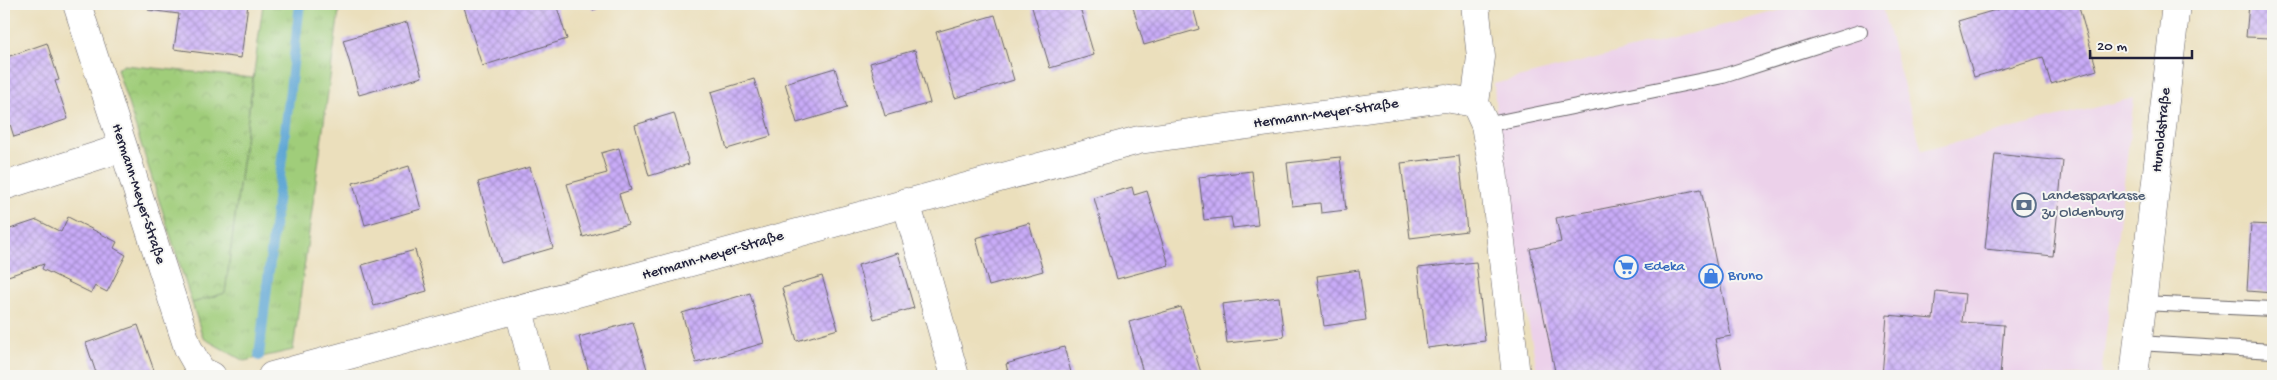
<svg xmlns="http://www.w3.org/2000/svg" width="2277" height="380" viewBox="0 0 2277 380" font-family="'Gochi Hand',sans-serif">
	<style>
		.built { fill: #ecd1ea }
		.grass { fill: url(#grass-tufts); stroke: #61785a }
		.park { fill: url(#park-crowns); stroke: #61785a }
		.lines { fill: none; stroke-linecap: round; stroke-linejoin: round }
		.stream { stroke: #5da6d4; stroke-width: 10 }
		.building { fill: url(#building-cross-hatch) }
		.service-casing { stroke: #686468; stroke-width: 16 }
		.minor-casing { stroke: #686468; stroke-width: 29 }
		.tertiary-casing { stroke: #686468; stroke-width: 29 }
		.service { stroke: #fff; stroke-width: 14 }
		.minor { stroke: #fff; stroke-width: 28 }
		.tertiary { stroke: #fff; stroke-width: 28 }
		.labels { text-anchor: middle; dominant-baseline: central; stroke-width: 4; stroke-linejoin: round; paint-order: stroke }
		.street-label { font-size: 15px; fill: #22223b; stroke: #f6f6f2 }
		.service-label { font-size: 15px; fill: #4e5e75; stroke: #f6f6f2; text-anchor: start }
		.shop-label { font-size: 15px; fill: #366cbe; stroke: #f6f6f2; text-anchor: start }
	</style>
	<defs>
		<pattern id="grass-tufts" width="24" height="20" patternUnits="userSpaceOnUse" patternTransform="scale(1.25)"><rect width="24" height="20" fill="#a0cd7a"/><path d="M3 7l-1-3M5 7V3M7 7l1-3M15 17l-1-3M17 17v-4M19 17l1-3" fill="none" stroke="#8ab06a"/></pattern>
		<pattern id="park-crowns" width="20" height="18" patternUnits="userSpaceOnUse" patternTransform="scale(1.25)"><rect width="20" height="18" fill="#a0cd7a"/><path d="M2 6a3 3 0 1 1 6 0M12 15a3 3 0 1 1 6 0" fill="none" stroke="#8ab06a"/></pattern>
		<pattern id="building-cross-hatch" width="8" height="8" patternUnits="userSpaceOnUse" patternTransform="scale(1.25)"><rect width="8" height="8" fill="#c9acf8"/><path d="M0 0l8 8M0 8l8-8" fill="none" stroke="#a38cca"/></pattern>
	</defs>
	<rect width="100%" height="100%" fill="#f6f6f2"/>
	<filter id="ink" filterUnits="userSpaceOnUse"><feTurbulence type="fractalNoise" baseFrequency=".02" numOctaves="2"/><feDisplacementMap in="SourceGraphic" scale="10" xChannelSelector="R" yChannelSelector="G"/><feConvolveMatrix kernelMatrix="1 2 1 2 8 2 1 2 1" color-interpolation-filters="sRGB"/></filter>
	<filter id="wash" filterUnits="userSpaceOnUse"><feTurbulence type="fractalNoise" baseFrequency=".0096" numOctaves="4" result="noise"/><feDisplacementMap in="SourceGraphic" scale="20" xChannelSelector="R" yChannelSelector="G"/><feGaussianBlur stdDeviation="1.12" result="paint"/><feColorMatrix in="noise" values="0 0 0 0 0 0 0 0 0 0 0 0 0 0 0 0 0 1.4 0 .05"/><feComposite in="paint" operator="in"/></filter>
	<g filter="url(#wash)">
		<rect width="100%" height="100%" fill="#ebdfbc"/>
		<path class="built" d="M 1806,4 L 1881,4 L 1922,151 L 2134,98 L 2101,376 L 1538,376 L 1499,159 L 1494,84 Z"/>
		<path class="grass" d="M 263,4 L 340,4 L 293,350 L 244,361 L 203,338 L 192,303 L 225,293 Z"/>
		<path class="park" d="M 124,65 L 253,78 L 225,293 L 192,303 L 117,69 Z"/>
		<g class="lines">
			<path class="stream" d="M 259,356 L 300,4"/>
		</g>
		<g id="blocks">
			<path class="building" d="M 149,4 L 248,4 L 241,58 L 174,49 L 179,14 L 148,10 Z
				M 463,4 L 556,4 L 567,39 L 482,66 Z
				M 591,4 L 611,4 L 593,10 Z
				M 1031,4 L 1079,4 L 1094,55 L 1050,68 Z
				M 1132,4 L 1192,4 L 1199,29 L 1144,45 Z
				M 2016,4 L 2078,4 L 2097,70 L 2051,84 L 2043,57 L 1974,77 L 1958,21 Z
				M 2249,4 L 2273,4 L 2272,38 L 2246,37 Z
				M 995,15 L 1014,80 L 955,98 L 936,32 Z
				M 407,22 L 422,77 L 359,95 L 343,40 Z
				M 47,43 L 59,80 L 55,81 L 68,119 L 14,137 L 4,105 L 4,98 L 7,97 L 4,88 L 4,58 Z
				M 915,50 L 930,103 L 885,116 L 870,63 Z
				M 835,68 L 847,108 L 797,123 L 785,83 Z
				M 754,79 L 771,136 L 727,149 L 711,92 Z
				M 674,113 L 689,164 L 649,176 L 635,125 Z
				M 619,148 L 631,190 L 619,194 L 628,224 L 583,237 L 567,184 L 607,173 L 601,153 Z
				M 1995,154 L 2063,161 L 2053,256 L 1985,249 Z
				M 1459,156 L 1467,231 L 1410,238 L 1401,163 Z
				M 1340,157 L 1346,210 L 1321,213 L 1320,203 L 1292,206 L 1287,163 Z
				M 409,166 L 421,209 L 365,225 L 353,183 Z
				M 530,167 L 553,248 L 501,263 L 478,182 Z
				M 1252,171 L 1258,225 L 1233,228 L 1231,217 L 1204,220 L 1199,177 Z
				M 1132,187 L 1134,195 L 1147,191 L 1169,265 L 1117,279 L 1094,198 Z
				M 1701,189 L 1731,336 L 1715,339 L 1723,376 L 1556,376 L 1530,249 L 1561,242 L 1556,218 Z
				M 68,217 L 117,242 L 114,248 L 126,255 L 107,292 L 95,286 L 91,293 L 42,269 L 44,264 L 5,277 L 4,231 L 37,220 L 61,232 Z
				M 1029,223 L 1043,271 L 989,286 L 976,238 Z
				M 2251,224 L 2273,225 L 2273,293 L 2247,291 Z
				M 415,250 L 427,291 L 374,306 L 362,265 Z
				M 898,253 L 914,308 L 874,319 L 858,265 Z
				M 1476,262 L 1485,341 L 1427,348 L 1418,268 Z
				M 1359,270 L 1366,320 L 1324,326 L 1317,276 Z
				M 822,276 L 838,329 L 797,341 L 782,288 Z
				M 1936,291 L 1965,294 L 1962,322 L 2004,325 L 2000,376 L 1882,376 L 1887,315 L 1933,319 Z
				M 750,293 L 764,343 L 696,363 L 682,313 Z
				M 1279,297 L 1284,337 L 1227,343 L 1222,304 Z
				M 1181,307 L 1202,376 L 1144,376 L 1129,322 Z
				M 633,322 L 649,376 L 590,376 L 579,337 Z
				M 138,325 L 156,376 L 97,376 L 86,343 Z
				M 1064,347 L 1072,376 L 1009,376 L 1006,364 Z"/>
		</g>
	</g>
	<g filter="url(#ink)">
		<use href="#blocks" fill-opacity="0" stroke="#686468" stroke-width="1"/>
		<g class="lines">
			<g class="service-casing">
				<path id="service" d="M 1485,125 L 1723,76 L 1860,32
					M 2142,303 L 2273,309
					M 2138,343 L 2273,351"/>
			</g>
			<g class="minor-casing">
				<path id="minor" d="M 77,4 L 188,348 L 201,371 L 212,376
					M 1475,103 L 1481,57 L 1475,4
					M 4,186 L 122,148
					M 906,202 L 955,376
					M 519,310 L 536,376
					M 272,376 L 1139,140 L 1445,98 L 1475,103 L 1485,125 L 1493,170 L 1516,376"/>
			</g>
			<g class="tertiary-casing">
				<path id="tertiary" d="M 2134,376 L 2176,4"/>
			</g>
			<use href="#service" class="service"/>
			<use href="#minor" class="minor"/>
			<use href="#tertiary" class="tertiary"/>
		</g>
	</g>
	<defs>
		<g id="bank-ring" transform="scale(1.25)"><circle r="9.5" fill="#f6f6f2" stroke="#5c6f8a" stroke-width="1.5"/><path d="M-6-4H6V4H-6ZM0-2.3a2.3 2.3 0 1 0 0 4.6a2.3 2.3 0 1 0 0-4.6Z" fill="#5c6f8a"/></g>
		<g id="supermarket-ring" transform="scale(1.25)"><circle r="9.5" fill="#f6f6f2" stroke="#3f7fe0" stroke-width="1.5"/><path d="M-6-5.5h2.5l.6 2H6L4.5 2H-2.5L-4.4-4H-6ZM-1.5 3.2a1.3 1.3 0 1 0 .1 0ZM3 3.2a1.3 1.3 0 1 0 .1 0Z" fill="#3f7fe0"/></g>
		<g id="shop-ring" transform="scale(1.25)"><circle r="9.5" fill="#f6f6f2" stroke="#3f7fe0" stroke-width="1.5"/><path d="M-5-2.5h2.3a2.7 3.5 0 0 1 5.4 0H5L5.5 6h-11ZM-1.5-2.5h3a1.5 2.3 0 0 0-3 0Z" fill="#3f7fe0"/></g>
	</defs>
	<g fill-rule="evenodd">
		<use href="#bank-ring" x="2024" y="205"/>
		<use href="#supermarket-ring" x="1626" y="267"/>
		<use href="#shop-ring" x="1711" y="276"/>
	</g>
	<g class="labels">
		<g class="street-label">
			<text transform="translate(1326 114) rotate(-8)">Hermann-Meyer-Straße</text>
			<text transform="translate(2162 130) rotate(-84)">Hunoldstraße</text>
			<text transform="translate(138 194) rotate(72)">Hermann-Meyer-Straße</text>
			<text transform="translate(713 256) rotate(-16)">Hermann-Meyer-Straße</text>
		</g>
		<g class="service-label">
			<text x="2042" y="196">Landessparkasse<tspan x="2042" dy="17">zu Oldenburg</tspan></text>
		</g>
		<g class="shop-label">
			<text x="1644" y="267">Edeka</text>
			<text x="1728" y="276">Bruno</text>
		</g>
	</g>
	<rect width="2277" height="380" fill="none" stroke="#f6f6f2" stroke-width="20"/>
	<path d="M2090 50v8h102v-8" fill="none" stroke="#22223b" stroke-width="2.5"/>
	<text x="2097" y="50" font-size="15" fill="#22223b" stroke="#f6f6f2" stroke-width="4" paint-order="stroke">20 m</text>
</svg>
